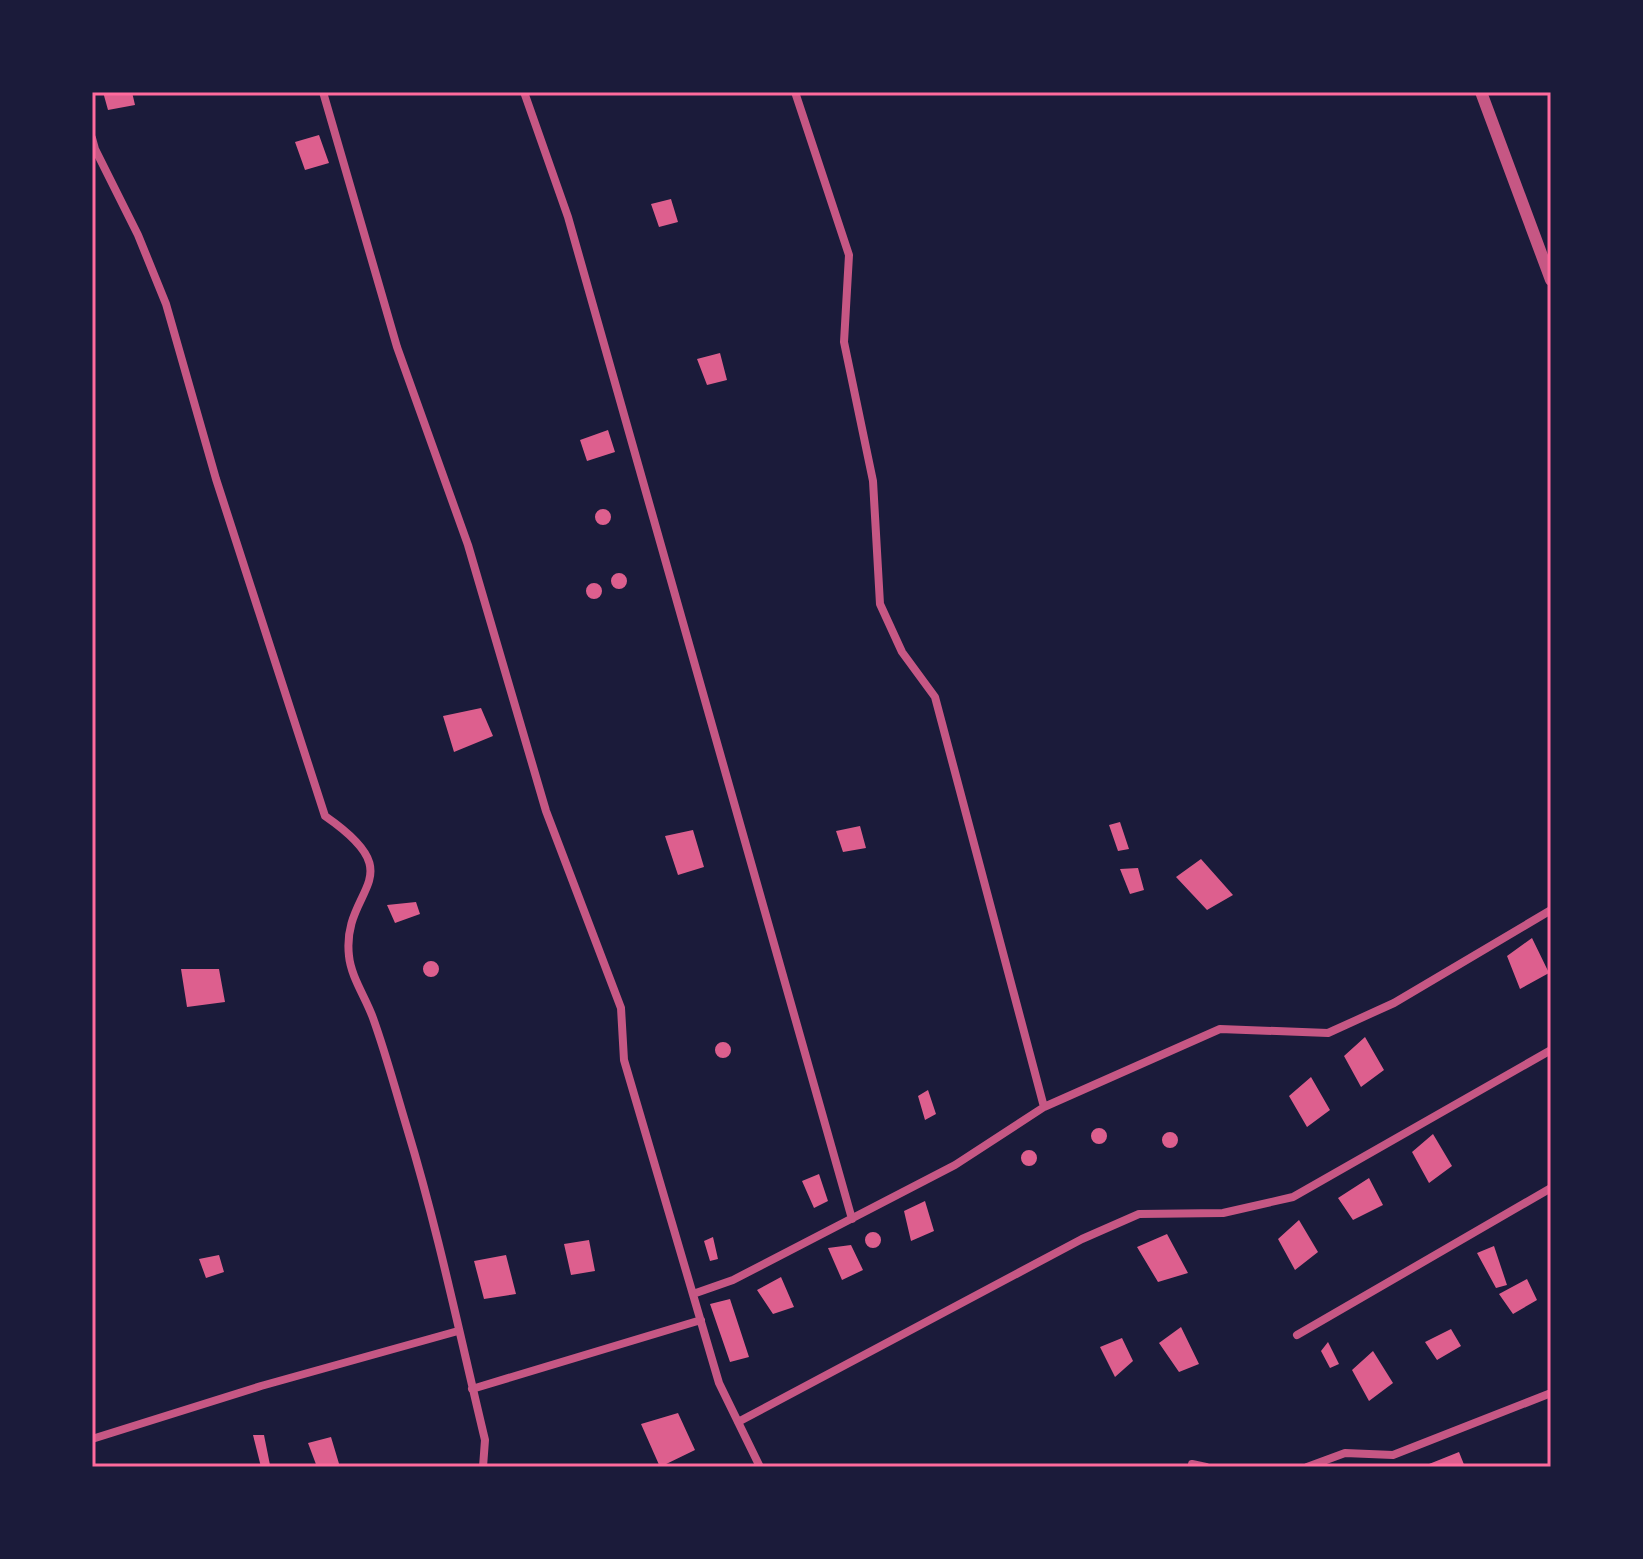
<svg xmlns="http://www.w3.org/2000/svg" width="1643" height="1559" viewBox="0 0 1643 1559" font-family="Poppins,sans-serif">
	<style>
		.building { fill: #dd5f8e }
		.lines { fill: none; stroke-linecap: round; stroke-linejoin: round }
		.minor { stroke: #c65784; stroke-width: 8 }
		.tertiary { stroke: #c65784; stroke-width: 12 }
		.neatline { fill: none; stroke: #ff6b9d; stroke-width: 3 }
	</style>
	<rect width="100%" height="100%" fill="#1b1b3a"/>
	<path class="building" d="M 103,92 L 132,92 L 135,105 L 108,110 Z
		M 319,135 L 329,163 L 305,170 L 295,142 Z
		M 671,199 L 678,222 L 659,227 L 651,204 Z
		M 720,353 L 727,380 L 707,385 L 697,359 Z
		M 608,430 L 615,452 L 587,461 L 580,440 Z
		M595 517a8 8 0 1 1 16 0a8 8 0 1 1-16 0Z
		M611 581a8 8 0 1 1 16 0a8 8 0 1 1-16 0Z
		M586 591a8 8 0 1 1 16 0a8 8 0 1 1-16 0Z
		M 481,708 L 493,736 L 454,752 L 443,716 Z
		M 1120,822 L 1129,849 L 1118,851 L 1109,825 Z
		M 860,826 L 866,848 L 843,852 L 836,831 Z
		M 693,830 L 704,867 L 678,875 L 665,836 Z
		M 1201,859 L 1233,895 L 1207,910 L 1176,877 Z
		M 1138,868 L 1144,890 L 1130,894 L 1120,869 Z
		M 416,902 L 420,914 L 395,923 L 387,905 Z
		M 1532,938 L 1549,973 L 1520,989 L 1507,956 Z
		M423 969a8 8 0 1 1 16 0a8 8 0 1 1-16 0Z
		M 181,969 L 219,969 L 225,1002 L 187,1007 Z
		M 1365,1037 L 1384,1070 L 1361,1087 L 1344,1056 Z
		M715 1050a8 8 0 1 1 16 0a8 8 0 1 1-16 0Z
		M 1311,1077 L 1330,1110 L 1307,1127 L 1289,1096 Z
		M 928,1090 L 936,1114 L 925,1120 L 918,1096 Z
		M1091 1136a8 8 0 1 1 16 0a8 8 0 1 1-16 0Z
		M1162 1140a8 8 0 1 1 16 0a8 8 0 1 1-16 0Z
		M 1433,1134 L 1452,1166 L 1429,1183 L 1412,1152 Z
		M1021 1158a8 8 0 1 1 16 0a8 8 0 1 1-16 0Z
		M 819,1174 L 828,1201 L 814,1208 L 802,1181 Z
		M 1369,1178 L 1383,1205 L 1353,1220 L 1338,1198 Z
		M 925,1201 L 934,1231 L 911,1241 L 904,1211 Z
		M 1299,1220 L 1318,1252 L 1295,1270 L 1278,1239 Z
		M865 1240a8 8 0 1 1 16 0a8 8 0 1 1-16 0Z
		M 1167,1234 L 1188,1273 L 1158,1282 L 1137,1247 Z
		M 713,1237 L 718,1259 L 710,1261 L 704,1241 Z
		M 589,1240 L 595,1271 L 571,1275 L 564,1244 Z
		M 851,1245 L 863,1270 L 842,1280 L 828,1248 Z
		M 1494,1246 L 1507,1285 L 1496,1288 L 1477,1253 Z
		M 219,1255 L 224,1272 L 206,1278 L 199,1259 Z
		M 506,1255 L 516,1294 L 484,1299 L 474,1261 Z
		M 781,1277 L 794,1307 L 773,1314 L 757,1290 Z
		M 1527,1279 L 1537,1300 L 1513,1314 L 1499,1294 Z
		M 730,1299 L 749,1357 L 730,1362 L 710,1304 Z
		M 1181,1327 L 1199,1364 L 1179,1372 L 1159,1343 Z
		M 1451,1329 L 1461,1346 L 1437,1360 L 1425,1342 Z
		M 1122,1338 L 1133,1361 L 1115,1377 L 1100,1347 Z
		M 1328,1342 L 1339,1364 L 1330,1368 L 1321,1351 Z
		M 1373,1351 L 1393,1383 L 1369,1401 L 1352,1370 Z
		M 678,1413 L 695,1450 L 660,1467 L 641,1424 Z
		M 253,1435 L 264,1435 L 270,1465 L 261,1467 Z
		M 331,1437 L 340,1467 L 317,1467 L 308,1443 Z
		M 1459,1452 L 1465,1467 L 1431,1467 L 1429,1464 Z"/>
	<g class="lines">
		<path class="minor" d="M 323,92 L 397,347 L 468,545 L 546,811 L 621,1008 L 624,1060 L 719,1383 L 760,1467
			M 524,92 L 568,217 L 852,1219
			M 795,92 L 849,255 L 844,342 L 873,481 L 880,604 L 902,652 L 935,697 L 1044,1107
			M 92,138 L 95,149 L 138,235 L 166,304 L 216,479 L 325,816 C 416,879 341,887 349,956 C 351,977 366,998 373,1018 C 386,1054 396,1092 407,1128 C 438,1230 460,1336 485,1440 L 483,1467
			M 693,1294 L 733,1280 L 955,1165 L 1044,1107 L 1220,1029 L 1328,1033 L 1394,1003 L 1551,910
			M 1297,1335 L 1551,1188
			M 472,1389 L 701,1320
			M 738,1422 L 1082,1239 L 1139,1214 L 1223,1213 L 1293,1197 L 1551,1050
			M 92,1439 L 261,1386 L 458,1331
			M 1192,1464 L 1206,1467
			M 1307,1467 L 1345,1453 L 1393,1455 L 1551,1393"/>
		<path class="tertiary" d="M 1481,92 L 1551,280"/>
	</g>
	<rect width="1643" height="1559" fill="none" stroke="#1b1b3a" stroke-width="188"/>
	<rect x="94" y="94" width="1455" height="1371" class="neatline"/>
</svg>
